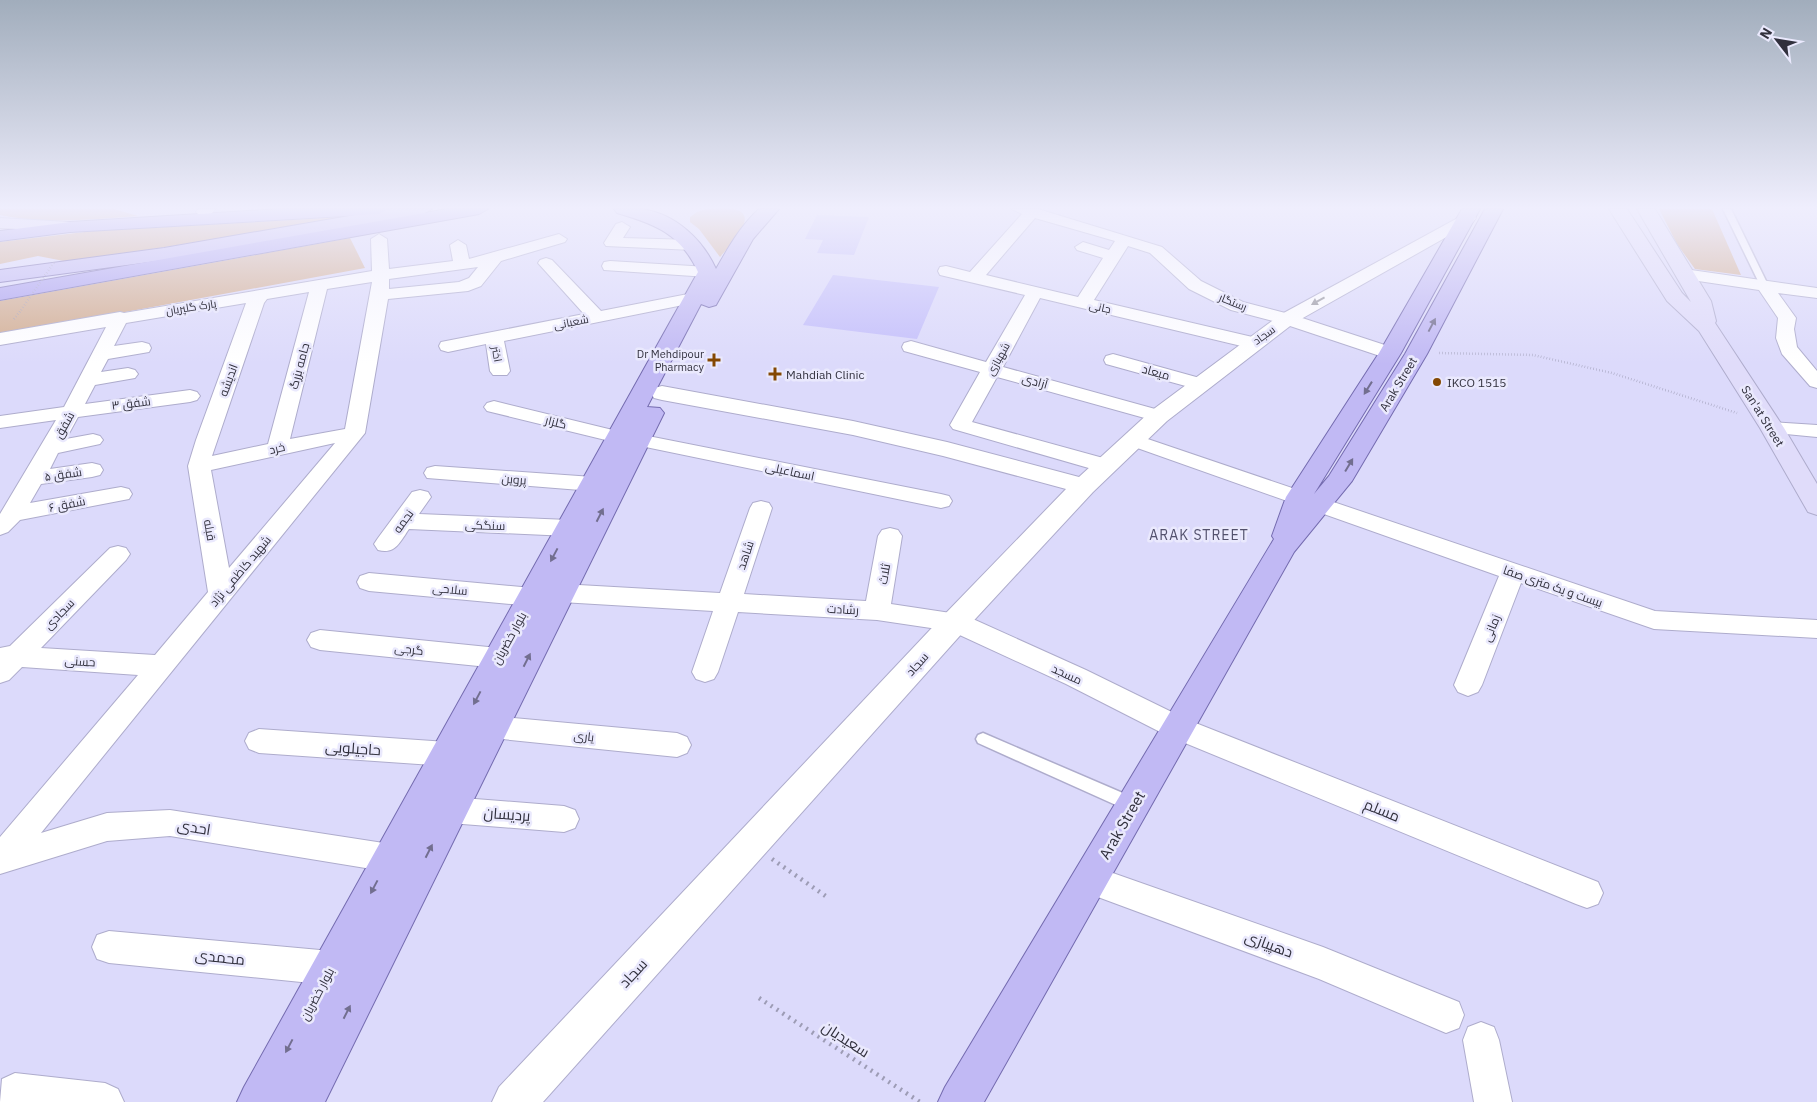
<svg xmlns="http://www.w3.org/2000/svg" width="1817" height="1102" viewBox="0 0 1817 1102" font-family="'IBM Plex Sans',Cairo,sans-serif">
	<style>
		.green { fill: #d3ae91 }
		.building { fill: #c4bffb }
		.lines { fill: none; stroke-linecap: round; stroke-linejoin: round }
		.service-casing { stroke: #aeaccc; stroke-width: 3 }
		.minor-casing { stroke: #aeaccc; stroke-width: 2 }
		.tertiary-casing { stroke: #aeaccc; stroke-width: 2 }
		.secondary-casing { stroke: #aeaccc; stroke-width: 2 }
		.primary-casing { stroke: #746baf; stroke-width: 2 }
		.trunk-casing { stroke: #746baf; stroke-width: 2 }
		.path-far1 { stroke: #9d9cb5; stroke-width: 2.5; stroke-dasharray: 0.5 2.5; stroke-linecap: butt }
		.path { stroke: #9d9cb5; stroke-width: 4.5; stroke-dasharray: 2 5; stroke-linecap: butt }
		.service { fill: #fff; fill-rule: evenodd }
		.minor { fill: #fff; fill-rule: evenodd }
		.tertiary { fill: #fff; fill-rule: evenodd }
		.secondary { fill: #e0dcfa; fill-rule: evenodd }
		.primary { fill: #c1b9f4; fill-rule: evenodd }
		.trunk { fill: #aca2f0; fill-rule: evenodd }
		.path-bridge { stroke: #9d9cb5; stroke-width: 2.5; stroke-dasharray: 0.5 2.5; stroke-linecap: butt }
		.oneway { fill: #98989e }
		.oneway2 { fill: #726e8f }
		.poi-dot { fill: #844803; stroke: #eae9fd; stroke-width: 2 }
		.labels { text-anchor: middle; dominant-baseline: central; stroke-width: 5; stroke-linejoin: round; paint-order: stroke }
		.far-street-label { font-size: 11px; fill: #31303d; stroke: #eae9fd }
		.far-poi-label { font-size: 11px; fill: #31303d; stroke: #eae9fd; text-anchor: end }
		.street-label { font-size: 12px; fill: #31303d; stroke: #eae9fd }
		.poi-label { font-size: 12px; fill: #31303d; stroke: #eae9fd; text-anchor: start }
		.neighbourhood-label { font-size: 14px; letter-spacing: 1px; fill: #53516d; stroke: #eae9fd }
		.near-street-label { font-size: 15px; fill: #31303d; stroke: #eae9fd }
	</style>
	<rect width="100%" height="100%" fill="#dcdafb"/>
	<path class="green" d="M 0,209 L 114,209 L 138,216 C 92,219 46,225 0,215 Z
		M 706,209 C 715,209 725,208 733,209 C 763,214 727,248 720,257 L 699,229 L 690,222 L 690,217 L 697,212 Z
		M 1659,209 L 1712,209 L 1741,275 L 1695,269 L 1677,244 Z
		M 364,216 L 69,262 L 38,256 L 0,264 L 0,242 L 93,231 Z
		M 350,238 L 365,268 L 0,335 L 0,301 Z"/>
	<path class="building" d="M 817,215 L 869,217 L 854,255 L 817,253 L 823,240 L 805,239 Z
		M 833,275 L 939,287 L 917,339 L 803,325 Z"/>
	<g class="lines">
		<g class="service-casing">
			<path id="service" d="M 1723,209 L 1731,209 L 1768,285 L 1767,287 L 1760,285 Z
				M 983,733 L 1139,800 L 1141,805 L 1139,810 L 1133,812 L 1127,810 L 978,743 L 976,739 L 978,735 Z"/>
		</g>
		<g class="minor-casing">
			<path id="minor" d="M 198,209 L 215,209 C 211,216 206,217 199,215 L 196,212 Z
				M 1012,209 L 1038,209 L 1162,247 L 1201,281 L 1243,302 L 1293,315 L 1397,349 L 1399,353 L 1397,357 L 1383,357 L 1281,323 L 1231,310 L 1189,289 L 1150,253 L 1128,246 L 1094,300 L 1261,339 L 1263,343 L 1261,347 L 1254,349 L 1040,298 L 1003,367 L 1166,412 L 1169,416 L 1166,420 L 1159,422 L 997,377 L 972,422 L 1114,461 L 1117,466 L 1114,471 L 1106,473 L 953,429 L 950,425 L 980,372 L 904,351 L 902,347 L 904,343 L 911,341 L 986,362 L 1025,295 L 940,275 L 938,271 L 940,267 L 946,266 L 970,272 L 1022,214 ZM 1035,218 L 1115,241 L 1109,250 L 1083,242 L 1075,247 L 1077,250 L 1103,258 L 1078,297 L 986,275 Z
				M 622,222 L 630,227 L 623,238 L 693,240 L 701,245 L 693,250 L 606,246 L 604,243 L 616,224 Z
				M 379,234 L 387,239 L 389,269 L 453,261 L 450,245 L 458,240 L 466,245 L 469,259 L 559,234 L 567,239 L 565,242 L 501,261 L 481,286 L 468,291 L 388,299 L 365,433 L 41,833 L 107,813 L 170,810 L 390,844 L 401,848 L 406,858 L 401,868 L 390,872 L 170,836 L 107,841 L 0,874 L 0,837 L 138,675 L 22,667 L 9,680 L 0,683 L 0,648 L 10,646 L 110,548 L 118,546 L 126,548 L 130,554 L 126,560 L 41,648 L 155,655 L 208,592 L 188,466 L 196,440 L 246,303 L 126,323 L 114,346 L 142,342 L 149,344 L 151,348 L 149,352 L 108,359 L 101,372 L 128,368 L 135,370 L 138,374 L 135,378 L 95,385 L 85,404 L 190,390 L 197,392 L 200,396 L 197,400 L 190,402 L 78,417 L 66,439 L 93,434 L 100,436 L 103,440 L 100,444 L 58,453 L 50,469 L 92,463 L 100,465 L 103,470 L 100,475 L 92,477 L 41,484 L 30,503 L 121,487 L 129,489 L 132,494 L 129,499 L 20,520 L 8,532 L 0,535 L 0,514 L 56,420 L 0,428 L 0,416 L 64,407 L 106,327 L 0,345 L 0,333 L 120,312 L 124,313 L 372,271 L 371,239 ZM 478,267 L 469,278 L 459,282 L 389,289 L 389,279 ZM 372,282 L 345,429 L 290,439 L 327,289 ZM 309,292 L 268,444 L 212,456 L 264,303 L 267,299 ZM 335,443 L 229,568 L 211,470 Z
				M 546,258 L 552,260 L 601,311 L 693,293 L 699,294 L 702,298 L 699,302 L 693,303 L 504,341 L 510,371 L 507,375 L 493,375 L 490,371 L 486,344 L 448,352 L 441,350 L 439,346 L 441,342 L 584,314 L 538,263 L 540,260 Z
				M 610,261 L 708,267 L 714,268 L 716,272 L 714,276 L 708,277 L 604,270 L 602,266 L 604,262 Z
				M 1684,269 L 1817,288 L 1817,298 L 1778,293 L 1796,318 L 1794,329 L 1797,347 L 1817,371 L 1817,388 L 1810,386 L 1782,354 L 1776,338 L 1778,318 L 1759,290 L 1678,278 L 1676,274 L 1678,270 Z
				M 1113,354 L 1207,380 L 1210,384 L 1207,388 L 1200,390 L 1106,364 L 1104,360 L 1106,356 Z
				M 494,401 L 625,433 L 628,437 L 625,441 L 618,443 L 487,411 L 484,407 L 487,403 Z
				M 1772,422 L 1817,425 L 1817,437 L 1765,432 L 1762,428 L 1765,424 Z
				M 638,434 L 941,494 L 949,496 L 952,501 L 949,506 L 941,508 L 631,444 L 628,440 L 631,436 Z
				M 1133,434 L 1655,611 L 1817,620 L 1817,638 L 1654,629 L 1521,583 L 1482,685 L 1478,692 L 1468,696 L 1458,692 L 1454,685 L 1499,576 L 1126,444 L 1123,440 L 1126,436 Z
				M 435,466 L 593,477 L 601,479 L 604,484 L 601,489 L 593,491 L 427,478 L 424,473 L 427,468 Z
				M 420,490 L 428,492 L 431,497 L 419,514 L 569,520 L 577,523 L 581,528 L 577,533 L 569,536 L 409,529 C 400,542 395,555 378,550 L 374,544 L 378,538 L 412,492 Z
				M 761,501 L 769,503 L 772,508 L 744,594 L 866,601 L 878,536 L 882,530 L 890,528 L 898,530 L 902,536 L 891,604 L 964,615 L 1086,670 L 1188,720 L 1598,882 L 1603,893 L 1598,904 L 1587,908 L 1576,904 L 1168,736 L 1066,684 L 951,631 L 877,620 L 738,612 L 718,672 L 714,679 L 705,682 L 696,679 L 692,672 L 713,611 L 561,602 L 552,599 L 549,593 L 552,587 L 561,584 L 720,593 L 750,508 L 753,503 Z
				M 369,573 L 532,588 L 541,591 L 544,597 L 541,603 L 532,606 L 369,591 L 360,588 L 357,582 L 360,576 Z
				M 320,630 L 498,648 L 507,651 L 511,658 L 507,665 L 498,668 L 320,650 L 311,647 L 307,640 L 311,633 Z
				M 492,716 L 677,733 L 687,737 L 691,745 L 687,753 L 677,757 L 492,738 L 482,735 L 478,727 L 482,719 Z
				M 259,729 L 447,742 L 457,746 L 461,754 L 457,762 L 447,766 L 259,753 L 249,749 L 245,741 L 249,733 Z
				M 450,797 L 564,806 L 575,810 L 579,819 L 575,828 L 564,832 L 450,823 L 439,819 L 435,810 L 439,801 Z
				M 1090,865 L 1323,947 L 1459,1002 L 1464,1015 L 1459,1028 L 1446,1033 L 1319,979 L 1079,890 L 1074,880 L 1079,870 Z
				M 109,931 L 331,951 L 343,956 L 348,968 L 343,980 L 331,985 L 109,963 L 97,959 L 92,947 L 97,935 Z
				M 1481,1022 L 1494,1027 L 1499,1040 L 1512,1102 L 1474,1102 L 1463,1040 L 1468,1027 Z
				M 15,1073 L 105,1083 L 118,1089 L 124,1102 L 0,1102 L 2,1079 Z"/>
		</g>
		<g class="tertiary-casing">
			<path id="tertiary" d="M 1467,213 L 1473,214 L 1476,218 L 1473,222 L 1294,323 L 1167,421 L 1093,492 L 965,630 L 543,1102 L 492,1102 L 499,1087 L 945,614 L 1066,489 L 943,456 L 853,435 L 662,400 L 654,398 L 651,393 L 654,388 L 662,386 L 853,421 L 947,442 L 1079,477 L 1151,411 L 1280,315 Z"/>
		</g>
		<g class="secondary-casing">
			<path id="secondary" d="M 1609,209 L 1627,209 L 1682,293 L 1691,302 L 1637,209 L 1655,209 L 1711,301 L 1716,321 L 1715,323 L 1784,428 L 1817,484 L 1817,515 L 1808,512 L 1760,428 L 1699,331 L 1667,301 Z
				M 0,218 L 68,222 L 74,223 L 77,227 L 74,231 L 68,232 L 0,228 Z"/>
		</g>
		<g class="primary-casing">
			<path id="primary" d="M 390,209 L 432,209 L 423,214 L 164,260 L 0,282 L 0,270 L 164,248 Z
				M 614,209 C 623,209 633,208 642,209 C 676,214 703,240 716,269 C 728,248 741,225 759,209 L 779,209 L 753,239 L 716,305 L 709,307 L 701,304 L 647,407 L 660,408 L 664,413 L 325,1102 L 237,1102 L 244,1087 L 698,272 C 681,234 655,224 617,213 Z
				M 1462,209 L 1480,209 L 1401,353 L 1314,494 L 1329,476 L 1405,354 L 1485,209 L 1503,209 L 1427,354 L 1352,481 L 1294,552 L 984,1102 L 938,1102 L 945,1087 L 1274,539 L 1272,536 L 1286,497 L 1379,353 Z"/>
		</g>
		<g class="trunk-casing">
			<path id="trunk" d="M 281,209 L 388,209 L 379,214 L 70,232 L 0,241 L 0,231 L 70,222 Z
				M 447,209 L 488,209 L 479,214 L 0,300 L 0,288 Z"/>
		</g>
		<path class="path-far1" d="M 14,319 L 21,310
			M 1439,353 L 1533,355 L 1612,373 L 1737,413"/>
		<path class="path" d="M 772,859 L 827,897
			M 759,998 L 920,1102"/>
		<use href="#service" class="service"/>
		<use href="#minor" class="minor"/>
		<use href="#tertiary" class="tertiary"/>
		<use href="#secondary" class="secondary"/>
		<use href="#primary" class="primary"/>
		<use href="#trunk" class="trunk"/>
		<path class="path-bridge" d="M 21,310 L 55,261"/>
	</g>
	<defs><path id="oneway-solid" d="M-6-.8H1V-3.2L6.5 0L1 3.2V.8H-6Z" transform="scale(1.25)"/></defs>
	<use class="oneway" href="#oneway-solid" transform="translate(1318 301) rotate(151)"/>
	<g class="oneway2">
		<use href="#oneway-solid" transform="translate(1432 325) rotate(-62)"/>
		<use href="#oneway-solid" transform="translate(1368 388) rotate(122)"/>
		<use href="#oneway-solid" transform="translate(1349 465) rotate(-59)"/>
		<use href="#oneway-solid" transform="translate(600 515) rotate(-63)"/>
		<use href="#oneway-solid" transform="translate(554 555) rotate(118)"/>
		<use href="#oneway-solid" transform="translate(527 660) rotate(-63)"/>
		<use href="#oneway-solid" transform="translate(477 698) rotate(118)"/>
		<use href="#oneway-solid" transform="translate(429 851) rotate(-63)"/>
		<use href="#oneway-solid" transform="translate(374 887) rotate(118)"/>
		<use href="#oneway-solid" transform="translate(347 1012) rotate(-63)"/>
		<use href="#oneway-solid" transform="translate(289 1046) rotate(118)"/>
	</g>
	<linearGradient id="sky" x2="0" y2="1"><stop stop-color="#a1adbc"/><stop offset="0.57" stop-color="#efeefd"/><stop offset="1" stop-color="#efeefd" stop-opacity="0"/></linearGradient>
	<rect width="1817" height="364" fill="url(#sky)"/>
	<g class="poi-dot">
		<path d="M711.5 352.5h5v5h5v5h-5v5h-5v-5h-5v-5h5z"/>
		<path d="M772.5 366.5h5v5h5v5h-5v5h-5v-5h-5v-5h5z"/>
		<circle cx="1437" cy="382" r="5"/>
	</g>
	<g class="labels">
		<g class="far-street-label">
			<text transform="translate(1233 302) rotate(22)">رستگار</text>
			<text transform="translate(191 307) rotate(-9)">پارک گلپریان</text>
			<text transform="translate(1100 307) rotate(13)">جانی</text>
			<text transform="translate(571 322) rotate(-11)">شعبانی</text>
			<text transform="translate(1264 335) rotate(-36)">سجاد</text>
			<text transform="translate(497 354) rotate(80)">اختر</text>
			<text transform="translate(998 359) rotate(-61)">شهبازی</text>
		</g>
		<g class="far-poi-label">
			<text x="704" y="354">Dr Mehdipour<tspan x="704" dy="13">Pharmacy</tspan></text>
		</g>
		<g class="street-label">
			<text transform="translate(299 366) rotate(-75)">جامه بزرگ</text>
			<text transform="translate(1156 372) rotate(16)">میعاد</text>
			<text transform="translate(228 380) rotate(-70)">اندیشه</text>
			<text transform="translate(1035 381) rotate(16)">آزادی</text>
			<text transform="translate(1398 384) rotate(-59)">Arak Street</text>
			<text transform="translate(131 403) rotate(-7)">شفق ۳</text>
			<text transform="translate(1763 416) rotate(58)">San'at Street</text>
			<text transform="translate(556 422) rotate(14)">گلزار</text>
			<text transform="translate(64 425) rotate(-61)">شفق</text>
			<text transform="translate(277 448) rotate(-13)">خرد</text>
			<text transform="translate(790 471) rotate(12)">اسماعیلی</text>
			<text transform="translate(63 474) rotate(-8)">شفق ۵</text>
			<text transform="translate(514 479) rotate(4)">پروین</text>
			<text transform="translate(67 504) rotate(-11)">شفق ۶</text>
			<text transform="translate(403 521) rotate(-54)">نجمه</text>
			<text transform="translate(485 525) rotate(2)">سنگکی</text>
			<text transform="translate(210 530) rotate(80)">قبله</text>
			<text transform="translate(745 555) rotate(-71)">شاهد</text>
			<text transform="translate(240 571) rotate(-50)">شهید کاظمی نژاد</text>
			<text transform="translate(884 574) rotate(-80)">ثلاث</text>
			<text transform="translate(1553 586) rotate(19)">بیست و یک متری صفا</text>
			<text transform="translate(450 589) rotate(5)">سلاحی</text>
			<text transform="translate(843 609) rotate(3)">رشادت</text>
			<text transform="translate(59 614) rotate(-46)">سجادی</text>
			<text transform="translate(1491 628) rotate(-68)">زمانی</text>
			<text transform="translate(509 638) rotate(-61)">بلوار خضریان</text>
			<text transform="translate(409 649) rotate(6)">گرجی</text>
			<text transform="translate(80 661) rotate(4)">حسنی</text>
			<text transform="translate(917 664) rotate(-48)">سجاد</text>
			<text transform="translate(1067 674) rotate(25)">مسجد</text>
			<text transform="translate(584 736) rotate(6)">یاری</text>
			<text transform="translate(317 994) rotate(-62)">بلوار خضریان</text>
		</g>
		<g class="poi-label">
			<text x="786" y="374">Mahdiah Clinic</text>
			<text x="1447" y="382">IKCO 1515</text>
		</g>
		<g class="neighbourhood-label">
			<text x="1199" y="535">ARAK STREET</text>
		</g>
		<g class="near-street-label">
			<text transform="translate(353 748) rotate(4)">حاجیلویی</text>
			<text transform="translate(1382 810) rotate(22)">مسلم</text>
			<text transform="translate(507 814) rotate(4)">پردیسان</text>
			<text transform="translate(1122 825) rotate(-60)">Arak Street</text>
			<text transform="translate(194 827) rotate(9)">احدی</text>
			<text transform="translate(1269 944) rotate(20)">دهپیازی</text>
			<text transform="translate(220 957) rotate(6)">محمدی</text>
			<text transform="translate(633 973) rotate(-47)">سجاد</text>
			<text transform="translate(846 1039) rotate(33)">سعیدیان</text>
		</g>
	</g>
	<g transform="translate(1777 40) rotate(301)" stroke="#eae9fd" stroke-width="4" paint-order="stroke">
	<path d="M0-4L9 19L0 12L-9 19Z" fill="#31303d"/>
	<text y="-8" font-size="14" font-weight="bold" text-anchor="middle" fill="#31303d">N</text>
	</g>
</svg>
